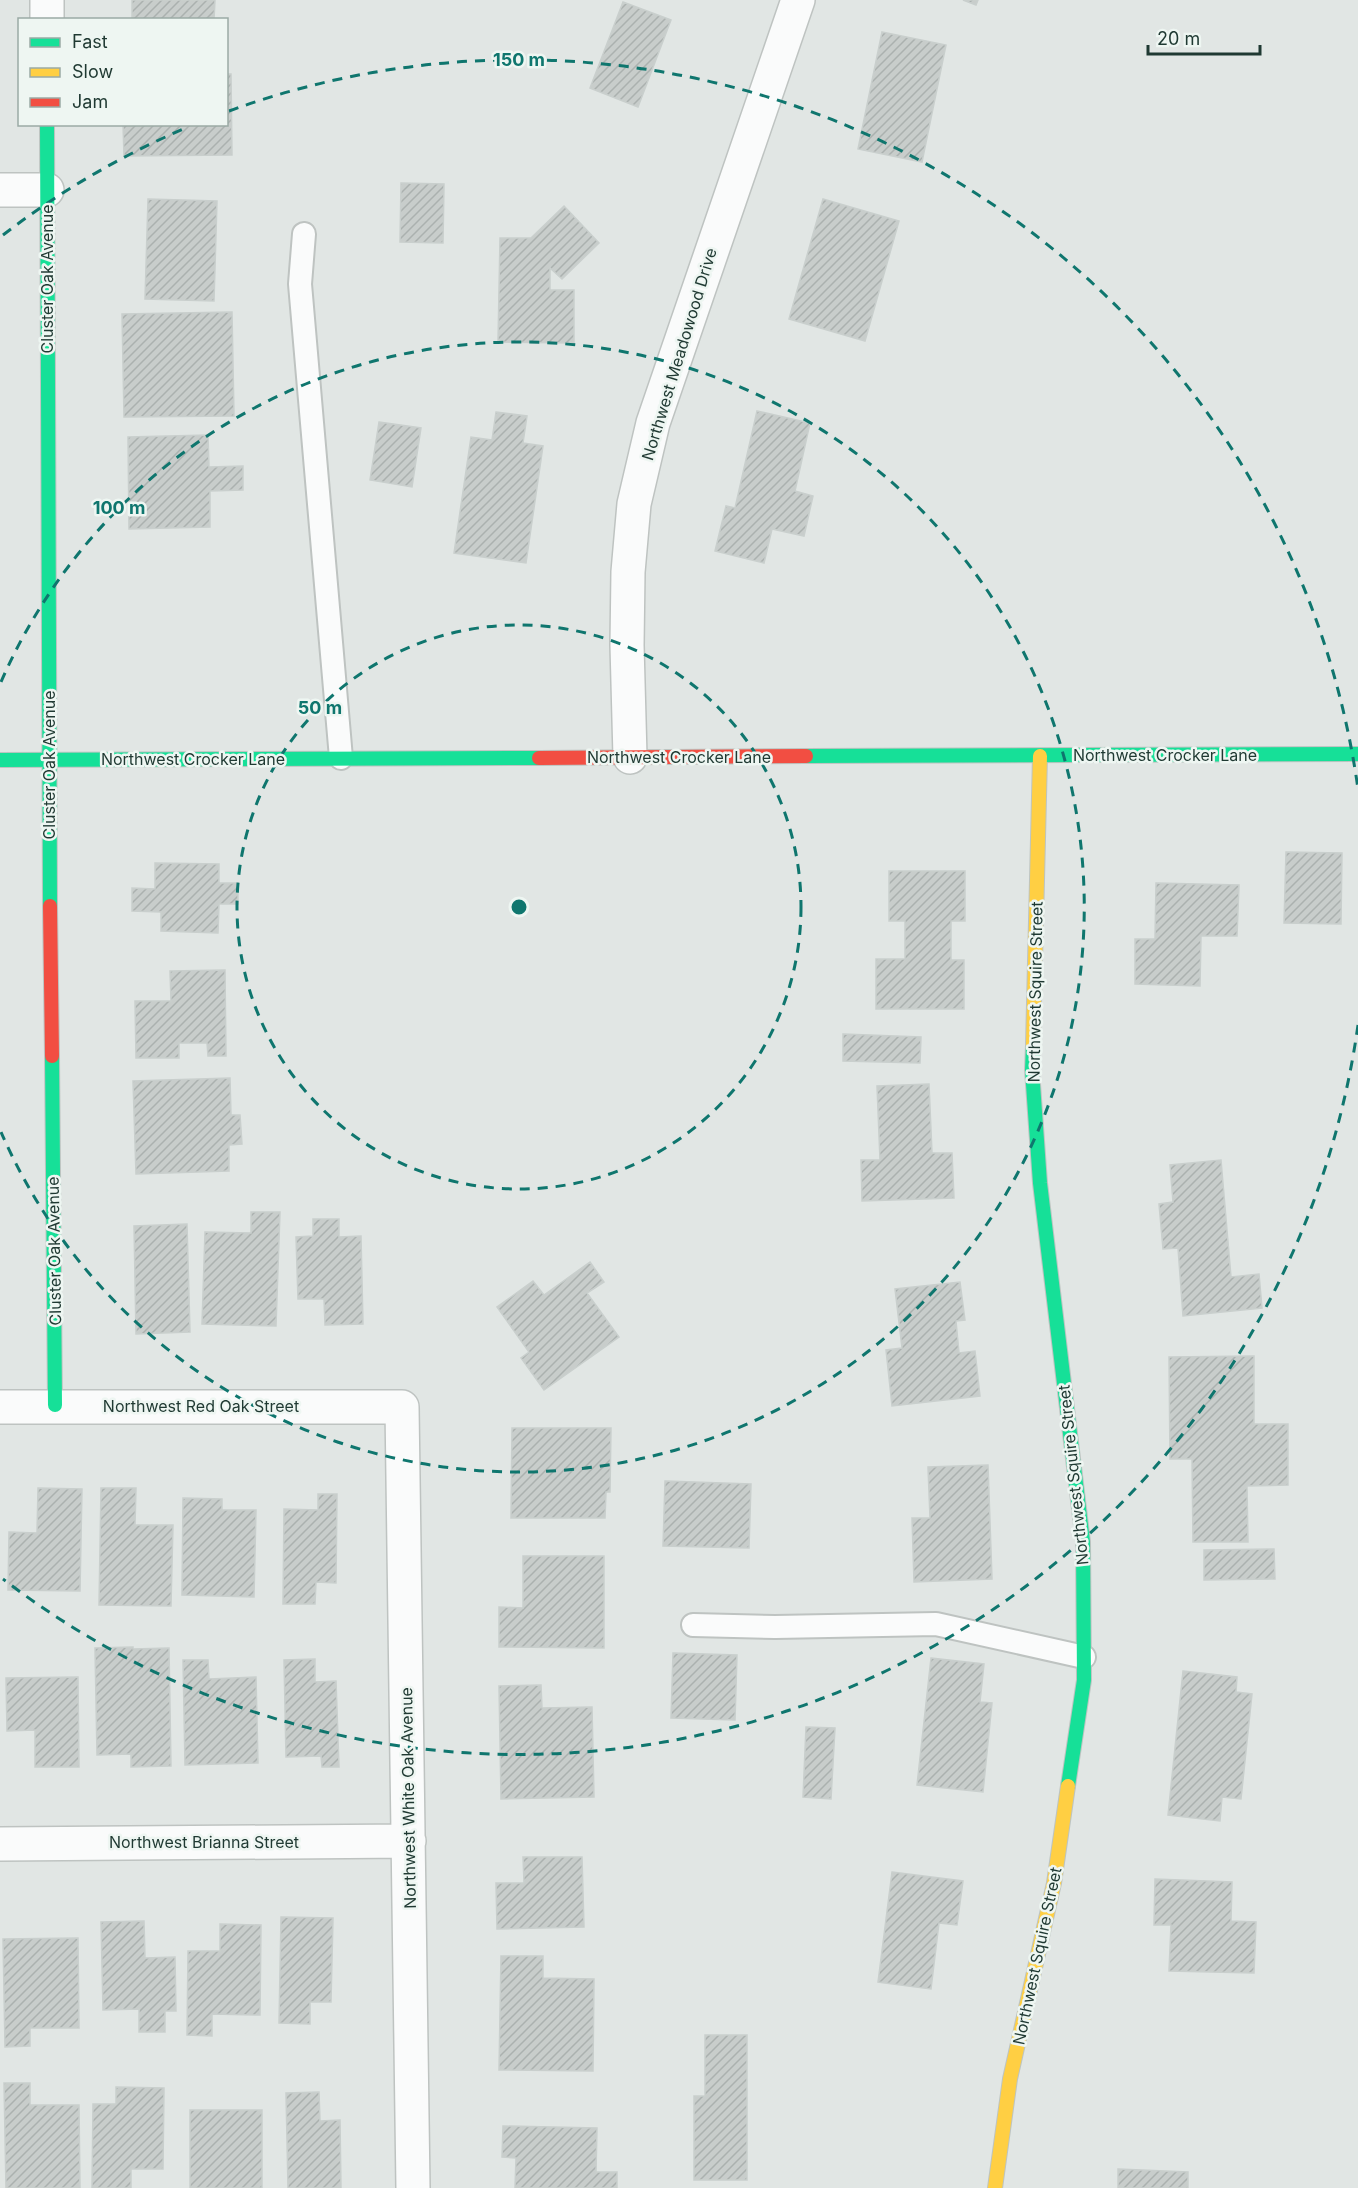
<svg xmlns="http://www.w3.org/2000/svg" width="1358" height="2188" viewBox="0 0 1358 2188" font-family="Inter,sans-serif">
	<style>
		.building { fill: url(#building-hatch); stroke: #c9cfcd; stroke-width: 1.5 }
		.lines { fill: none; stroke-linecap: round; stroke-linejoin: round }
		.lane-casing { stroke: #bec3c1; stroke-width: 26 }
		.street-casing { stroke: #bec3c1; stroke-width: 36 }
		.fast-casing { stroke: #bdc4c1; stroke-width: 16 }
		.slow-casing { stroke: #bdc4c1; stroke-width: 16 }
		.jam-casing { stroke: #bdc4c1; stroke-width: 16 }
		.lane { stroke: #fafbfb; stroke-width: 22 }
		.street { stroke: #fafbfb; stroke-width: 33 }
		.fast { stroke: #16e098; stroke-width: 14 }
		.slow { stroke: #ffcf43; stroke-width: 14 }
		.jam { stroke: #f24e42; stroke-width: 14 }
		.ring { fill: none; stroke: #0f766e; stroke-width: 3; stroke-dasharray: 10 8 }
		.labels { text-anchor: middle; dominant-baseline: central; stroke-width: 5; stroke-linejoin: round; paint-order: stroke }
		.street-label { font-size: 16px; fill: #1f3932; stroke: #eef6f2 }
		.centre { fill: #0f766e; stroke: #eef6f2; stroke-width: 3 }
		.ring-label { font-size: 18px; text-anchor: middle; font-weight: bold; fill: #0f766e; stroke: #eef6f2; stroke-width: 5; stroke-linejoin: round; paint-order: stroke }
	</style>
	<defs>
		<pattern id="building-hatch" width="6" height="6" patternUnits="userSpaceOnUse" patternTransform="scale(1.5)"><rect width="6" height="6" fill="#c8cdcb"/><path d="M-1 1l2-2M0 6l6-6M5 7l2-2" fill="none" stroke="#abb1af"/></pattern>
	</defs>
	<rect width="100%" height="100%" fill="#e1e6e4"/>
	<path class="building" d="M 132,0 L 215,0 L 214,20 L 132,20 Z
		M 963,0 L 978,0 L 976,5 Z
		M 623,2 L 671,20 L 638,107 L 590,88 Z
		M 882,32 L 946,45 L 922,162 L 858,149 Z
		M 226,74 L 231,74 L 232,155 L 124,156 L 123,124 L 226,124 Z
		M 401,183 L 444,184 L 443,243 L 400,242 Z
		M 148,199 L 217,201 L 214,301 L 145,299 Z
		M 823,199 L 899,221 L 865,341 L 789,319 Z
		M 564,206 L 599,243 L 562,279 L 550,268 L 550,290 L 574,290 L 574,343 L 498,342 L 500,238 L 531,238 Z
		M 232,312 L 234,416 L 124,417 L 122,314 Z
		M 757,411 L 810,423 L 795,491 L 813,496 L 804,536 L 772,529 L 764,563 L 715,551 L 726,506 L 735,508 Z
		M 496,412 L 527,416 L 523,443 L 543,446 L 526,563 L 454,553 L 471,437 L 492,440 Z
		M 379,422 L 421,428 L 412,487 L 370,480 Z
		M 208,435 L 209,467 L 243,466 L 243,490 L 210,491 L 210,527 L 129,529 L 128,437 Z
		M 1286,852 L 1342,853 L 1341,924 L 1284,923 Z
		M 155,863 L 219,864 L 219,883 L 238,883 L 238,904 L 219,904 L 218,933 L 161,931 L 161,912 L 132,911 L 132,888 L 155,889 Z
		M 889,871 L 965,871 L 965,921 L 951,921 L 951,960 L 964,960 L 964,1009 L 876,1009 L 876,959 L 905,959 L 905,921 L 889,921 Z
		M 1156,883 L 1239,885 L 1237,936 L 1201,936 L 1200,986 L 1135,984 L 1135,939 L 1155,939 Z
		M 225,970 L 226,1056 L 208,1056 L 207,1043 L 179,1043 L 179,1058 L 136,1058 L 135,1001 L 171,1001 L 170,971 Z
		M 843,1034 L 921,1037 L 920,1063 L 843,1061 Z
		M 230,1078 L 231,1115 L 240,1115 L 242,1144 L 229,1145 L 229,1171 L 136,1174 L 133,1081 Z
		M 929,1084 L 932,1153 L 952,1153 L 954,1198 L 862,1201 L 861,1160 L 880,1160 L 877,1086 Z
		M 1221,1160 L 1231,1277 L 1259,1274 L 1262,1308 L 1183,1316 L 1178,1248 L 1163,1249 L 1159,1204 L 1173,1202 L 1170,1165 Z
		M 251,1212 L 280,1212 L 276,1326 L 202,1324 L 205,1232 L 251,1233 Z
		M 313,1219 L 339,1219 L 339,1237 L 361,1236 L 363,1324 L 325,1325 L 324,1299 L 298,1299 L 296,1237 L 313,1236 Z
		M 187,1224 L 190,1332 L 136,1334 L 134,1226 Z
		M 590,1262 L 604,1282 L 587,1293 L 619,1337 L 544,1390 L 521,1358 L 529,1352 L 497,1307 L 533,1281 L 544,1295 Z
		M 960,1282 L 965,1320 L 956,1321 L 959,1353 L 975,1351 L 980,1396 L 892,1406 L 886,1350 L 902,1348 L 895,1289 Z
		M 1254,1356 L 1254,1424 L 1288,1424 L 1288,1485 L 1247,1486 L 1248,1542 L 1193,1542 L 1192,1459 L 1170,1459 L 1169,1357 Z
		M 512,1428 L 611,1428 L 610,1492 L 606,1492 L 605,1518 L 511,1518 Z
		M 988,1465 L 992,1579 L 914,1582 L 912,1518 L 930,1518 L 928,1467 Z
		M 665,1481 L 751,1484 L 749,1548 L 663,1546 Z
		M 38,1488 L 82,1489 L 80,1591 L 8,1590 L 9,1532 L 37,1533 Z
		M 101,1488 L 136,1488 L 135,1525 L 173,1525 L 171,1606 L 99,1605 Z
		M 318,1494 L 337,1494 L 336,1583 L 316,1582 L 315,1604 L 283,1604 L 284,1509 L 318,1510 Z
		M 183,1498 L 222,1499 L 222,1510 L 256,1510 L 254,1597 L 182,1595 Z
		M 1274,1549 L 1275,1579 L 1204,1580 L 1204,1550 Z
		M 523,1556 L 604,1556 L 604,1648 L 499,1647 L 499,1607 L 523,1608 Z
		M 133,1647 L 133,1649 L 169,1648 L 171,1766 L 131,1767 L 131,1754 L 97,1755 L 95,1648 Z
		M 673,1653 L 737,1655 L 735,1720 L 671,1718 Z
		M 931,1658 L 984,1664 L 980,1702 L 992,1703 L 983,1792 L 917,1785 Z
		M 315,1659 L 315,1682 L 336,1681 L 339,1767 L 322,1767 L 321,1756 L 286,1757 L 284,1660 Z
		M 183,1660 L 208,1660 L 209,1679 L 256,1677 L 258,1763 L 185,1765 Z
		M 1183,1671 L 1237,1677 L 1236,1692 L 1252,1694 L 1241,1799 L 1222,1797 L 1220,1821 L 1168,1815 Z
		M 78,1677 L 79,1767 L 35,1767 L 35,1730 L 7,1731 L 6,1678 Z
		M 541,1685 L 542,1708 L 592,1707 L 594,1797 L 501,1799 L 499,1686 Z
		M 806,1727 L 835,1728 L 831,1799 L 803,1797 Z
		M 523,1857 L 582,1857 L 584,1927 L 497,1929 L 496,1883 L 524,1883 Z
		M 892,1872 L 963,1881 L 957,1925 L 939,1923 L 931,1989 L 878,1982 Z
		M 1155,1879 L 1232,1882 L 1231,1921 L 1256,1922 L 1254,1973 L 1169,1971 L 1171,1925 L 1154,1925 Z
		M 281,1917 L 333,1918 L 331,2002 L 310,2002 L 310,2024 L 279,2023 Z
		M 144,1921 L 145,1958 L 175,1957 L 176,2011 L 165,2011 L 165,2032 L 139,2032 L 139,2009 L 103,2010 L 101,1922 Z
		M 220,1924 L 261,1925 L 260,2015 L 212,2014 L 212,2036 L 187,2035 L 188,1951 L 220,1951 Z
		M 78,1938 L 79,2028 L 30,2028 L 30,2046 L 5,2047 L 3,1939 Z
		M 501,1956 L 543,1956 L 543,1978 L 594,1979 L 593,2071 L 499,2070 Z
		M 705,2035 L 747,2035 L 747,2180 L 694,2180 L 694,2096 L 705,2096 Z
		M 4,2083 L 30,2083 L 30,2105 L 79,2105 L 80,2188 L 6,2188 Z
		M 116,2087 L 164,2088 L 163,2169 L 131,2169 L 131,2188 L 92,2188 L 93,2104 L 116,2104 Z
		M 319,2092 L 320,2121 L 340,2120 L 341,2188 L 288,2188 L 286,2093 Z
		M 190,2110 L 262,2110 L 262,2188 L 190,2188 Z
		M 503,2126 L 597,2128 L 596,2172 L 617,2172 L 617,2188 L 515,2188 L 516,2158 L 502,2157 Z
		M 1118,2169 L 1188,2172 L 1188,2188 L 1118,2188 Z"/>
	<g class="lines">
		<g class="lane-casing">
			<path id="lane" d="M 304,234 L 300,284 L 341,758
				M 693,1625 L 775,1627 L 936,1624 L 1084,1657"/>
		</g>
		<g class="street-casing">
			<path id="street" d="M 47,20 L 47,0
				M 0,190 L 47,190
				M 630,757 L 627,645 L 628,572 L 634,504 L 653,423 L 798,0
				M 0,1407 L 402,1407 L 413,2188
				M 0,1844 L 409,1841"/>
		</g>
		<g class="fast-casing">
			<path id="fast" d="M 47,124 L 50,906
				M 806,756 L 1358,754
				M 0,760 L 539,758
				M 1033,1045 L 1032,1070 L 1040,1183 L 1083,1542 L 1084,1680 L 1068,1786
				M 52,1056 L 55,1405"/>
		</g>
		<g class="slow-casing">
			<path id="slow" d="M 1033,1045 L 1040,756
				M 995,2188 L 1010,2079 L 1054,1883 L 1068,1786"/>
		</g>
		<g class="jam-casing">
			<path id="jam" d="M 539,758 L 806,756
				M 50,906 L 52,1056"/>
		</g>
		<use href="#lane" class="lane"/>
		<use href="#street" class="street"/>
		<use href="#fast" class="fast"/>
		<use href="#slow" class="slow"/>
		<use href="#jam" class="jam"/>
	</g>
	<g class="ring">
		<circle cx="519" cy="907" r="282"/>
		<path d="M1 682A565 565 0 1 1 1 1132"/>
		<path d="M1358 1025A847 847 0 0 1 3 1579M3 235A847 847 0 0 1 188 127M229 111A847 847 0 0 1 1358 789"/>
	</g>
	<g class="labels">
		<g class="street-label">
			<text transform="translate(47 279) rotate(-90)">Cluster Oak Avenue</text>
			<text transform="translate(679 354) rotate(-73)">Northwest Meadowood Drive</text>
			<text x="1165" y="755">Northwest Crocker Lane</text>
			<text x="679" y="757">Northwest Crocker Lane</text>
			<text x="193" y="759">Northwest Crocker Lane</text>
			<text transform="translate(49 765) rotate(-90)">Cluster Oak Avenue</text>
			<text transform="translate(1035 992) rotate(-89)">Northwest Squire Street</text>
			<text transform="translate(54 1251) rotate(-91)">Cluster Oak Avenue</text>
			<text x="201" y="1406">Northwest Red Oak Street</text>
			<text transform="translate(1073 1475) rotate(-96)">Northwest Squire Street</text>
			<text transform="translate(408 1798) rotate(-91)">Northwest White Oak Avenue</text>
			<text x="204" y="1842">Northwest Brianna Street</text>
			<text transform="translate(1037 1956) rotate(-78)">Northwest Squire Street</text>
		</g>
	</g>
	<circle cx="519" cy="907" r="9" class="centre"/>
	<g class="ring-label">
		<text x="519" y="66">150 m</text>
		<text x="119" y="514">100 m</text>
		<text x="320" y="714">50 m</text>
	</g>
	<rect x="18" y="18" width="210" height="108" fill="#eef6f2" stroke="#9baaa5" stroke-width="1.5"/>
	<rect x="30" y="38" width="30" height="9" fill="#16e098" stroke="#9baaa5" stroke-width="1.5"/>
	<text x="72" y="48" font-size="18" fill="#1f3932">Fast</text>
	<rect x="30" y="68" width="30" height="9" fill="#ffcf43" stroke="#9baaa5" stroke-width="1.5"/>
	<text x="72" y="78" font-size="18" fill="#1f3932">Slow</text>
	<rect x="30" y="98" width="30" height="9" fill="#f24e42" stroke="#9baaa5" stroke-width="1.5"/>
	<text x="72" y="108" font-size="18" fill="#1f3932">Jam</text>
	<path d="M1148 45v9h112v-9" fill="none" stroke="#1f3932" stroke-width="3"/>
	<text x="1157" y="45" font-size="18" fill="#1f3932" stroke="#eef6f2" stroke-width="4.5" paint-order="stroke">20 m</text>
</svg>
